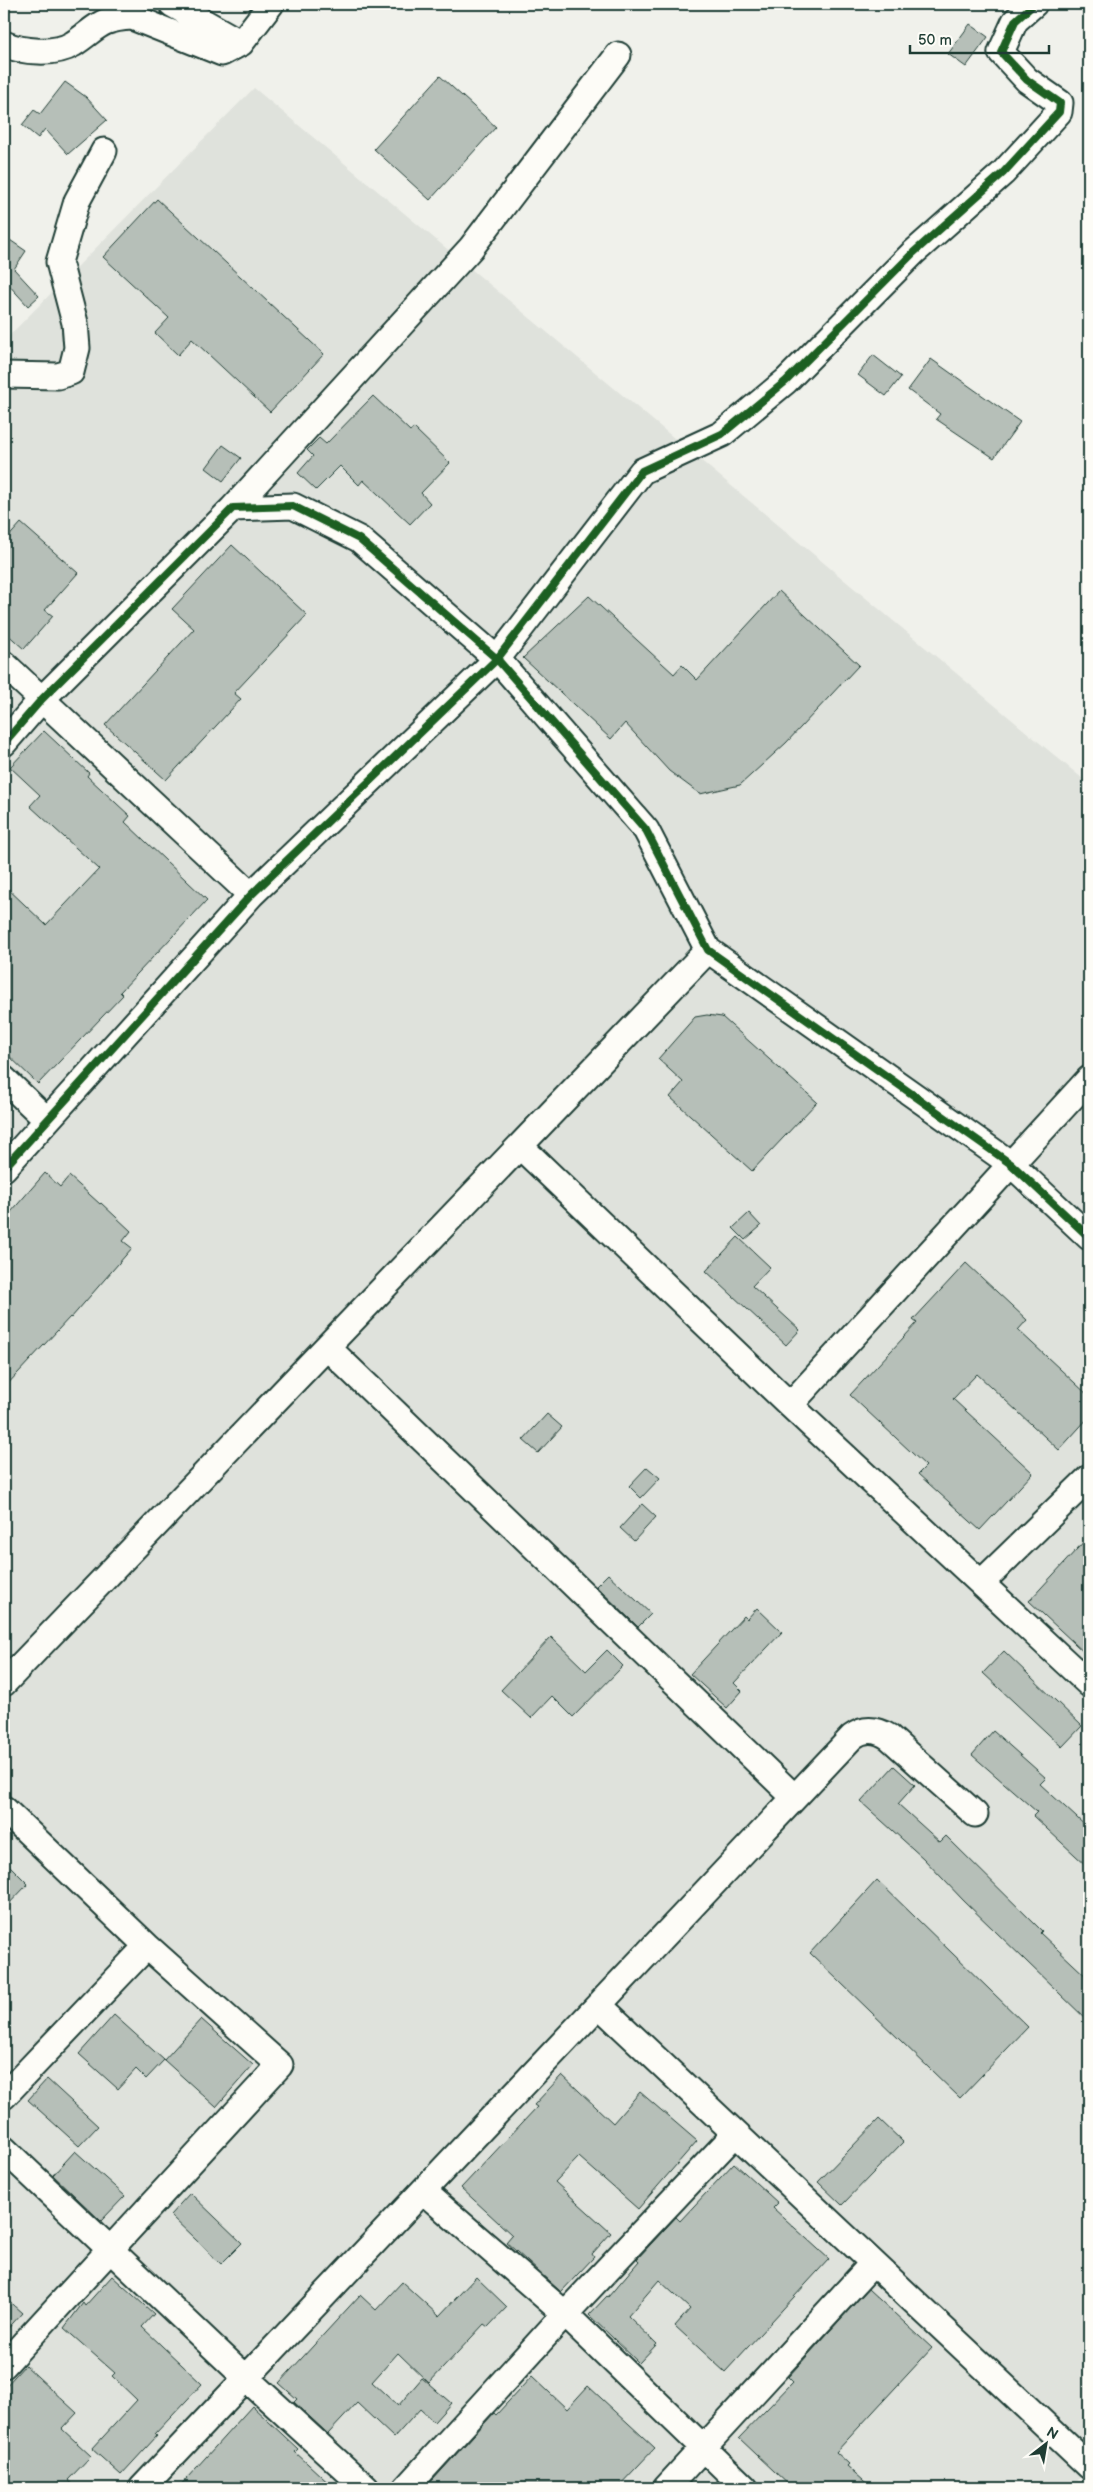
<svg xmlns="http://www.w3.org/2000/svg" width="1093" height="2492" viewBox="0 0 1093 2492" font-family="'Balsamiq Sans',sans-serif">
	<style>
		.built { fill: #dfe2dc }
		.building { fill: #b6bfb8; stroke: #1f3d34 }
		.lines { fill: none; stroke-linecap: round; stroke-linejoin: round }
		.minor-casing { stroke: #1f3d34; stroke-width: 29 }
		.minor { stroke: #fdfcf7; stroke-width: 25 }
		.cycleway-casing { stroke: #fdfcf7; stroke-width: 11 }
		.cycleway { stroke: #1b5e20; stroke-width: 8 }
	</style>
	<rect width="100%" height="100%" fill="#f0f1eb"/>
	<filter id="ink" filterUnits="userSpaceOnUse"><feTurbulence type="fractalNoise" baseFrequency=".02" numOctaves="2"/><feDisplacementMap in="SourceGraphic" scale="10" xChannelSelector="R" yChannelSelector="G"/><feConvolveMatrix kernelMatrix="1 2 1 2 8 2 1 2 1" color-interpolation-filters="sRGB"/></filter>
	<g filter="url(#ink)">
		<path class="built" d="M 254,88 L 1089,784 L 1089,2464 L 1073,2488 L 4,2488 L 4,341 Z"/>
		<path class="building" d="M 970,24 L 988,37 L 966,67 L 948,54 Z
			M 440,76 L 496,127 L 430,200 L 374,149 Z
			M 65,82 L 86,97 L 107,120 L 68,154 L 45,129 L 38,138 L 22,125 L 34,110 L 40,114 Z
			M 157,199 L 324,354 L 270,412 L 192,339 L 178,355 L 155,333 L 169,318 L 103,257 Z
			M 4,236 L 26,251 L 14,269 L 39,296 L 28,306 L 6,282 L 4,285 Z
			M 873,355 L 901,377 L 886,396 L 858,375 Z
			M 931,359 L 1020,422 L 994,458 L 936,419 L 940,414 L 908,390 Z
			M 373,396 L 410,431 L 414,428 L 450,463 L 421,493 L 430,503 L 410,524 L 363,480 L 359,485 L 340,466 L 316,490 L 298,473 L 313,456 L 307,450 L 319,438 L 326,444 Z
			M 223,445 L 241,458 L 223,481 L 206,468 Z
			M 21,523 L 78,573 L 45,610 L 53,616 L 24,649 L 4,631 L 4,542 Z
			M 232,545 L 307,615 L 234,693 L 241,699 L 166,780 L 105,725 L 194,629 L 172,609 Z
			M 779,591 L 859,665 L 786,743 L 740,785 L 700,794 L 669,771 L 625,723 L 611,739 L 523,658 L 589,596 L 674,674 L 682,665 L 697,680 Z
			M 44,731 L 89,773 L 87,776 L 130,816 L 125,822 L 207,900 L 120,992 L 123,995 L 38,1084 L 4,1051 L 4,885 L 46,925 L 99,869 L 30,806 L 40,795 L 10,767 Z
			M 707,1015 L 722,1017 L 817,1102 L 752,1171 L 670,1097 L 683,1082 L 658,1059 L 695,1017 Z
			M 45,1173 L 60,1187 L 69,1176 L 100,1204 L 101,1203 L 131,1231 L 123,1241 L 132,1248 L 71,1318 L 70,1317 L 4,1388 L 4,1220 Z
			M 749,1213 L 761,1226 L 745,1240 L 733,1228 Z
			M 738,1237 L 770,1267 L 752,1286 L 800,1330 L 786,1345 L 706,1271 Z
			M 966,1263 L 1027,1320 L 1018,1330 L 1089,1396 L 1089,1417 L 1059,1450 L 977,1374 L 953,1399 L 1033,1473 L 980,1530 L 918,1474 L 926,1466 L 850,1395 L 917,1323 L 913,1320 Z
			M 547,1414 L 562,1427 L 538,1453 L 523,1440 Z
			M 647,1467 L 660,1478 L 641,1498 L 629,1486 Z
			M 642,1504 L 656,1517 L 634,1541 L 620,1528 Z
			M 1089,1536 L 1089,1657 L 1029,1601 Z
			M 608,1574 L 651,1614 L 638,1627 L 596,1586 Z
			M 757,1608 L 782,1632 L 734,1683 L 742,1691 L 727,1708 L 690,1674 L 744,1616 L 747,1619 Z
			M 551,1637 L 586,1671 L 607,1650 L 623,1666 L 573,1717 L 552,1696 L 531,1718 L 501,1690 Z
			M 1004,1651 L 1082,1726 L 1062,1747 L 983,1673 Z
			M 993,1731 L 1046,1778 L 1040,1784 L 1089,1829 L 1089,1868 L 1033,1816 L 1037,1812 L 972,1755 Z
			M 894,1766 L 915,1785 L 898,1804 L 940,1842 L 946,1836 L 1042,1931 L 1040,1933 L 1089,1979 L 1089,2022 L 963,1900 L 923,1858 L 861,1802 Z
			M 4,1860 L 28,1884 L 4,1909 Z
			M 877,1880 L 1028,2027 L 960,2098 L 810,1953 Z
			M 114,2015 L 164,2060 L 146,2079 L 136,2069 L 118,2089 L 79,2054 Z
			M 201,2019 L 253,2065 L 216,2107 L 164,2060 Z
			M 562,2075 L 613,2123 L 640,2092 L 697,2141 L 638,2209 L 579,2157 L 555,2182 L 611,2233 L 592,2254 L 594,2257 L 561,2292 L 506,2242 L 512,2235 L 461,2188 L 537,2107 L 534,2105 Z
			M 47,2079 L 98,2126 L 79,2146 L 28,2100 Z
			M 879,2119 L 903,2142 L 842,2205 L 818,2182 Z
			M 75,2151 L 125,2196 L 101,2221 L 53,2175 Z
			M 734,2163 L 778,2203 L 773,2208 L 829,2259 L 725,2372 L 675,2326 L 690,2309 L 659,2280 L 628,2316 L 657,2344 L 639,2363 L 589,2315 L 607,2296 L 608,2297 L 639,2261 L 637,2259 L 676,2217 L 680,2221 Z
			M 190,2193 L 242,2243 L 221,2264 L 170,2215 Z
			M 112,2276 L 154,2314 L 142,2327 L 202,2384 L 155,2434 L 157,2436 L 121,2475 L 92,2449 L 137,2400 L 112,2376 L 115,2373 L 64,2328 L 83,2303 L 85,2306 Z
			M 476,2277 L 507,2307 L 488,2327 L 484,2324 L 429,2383 L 398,2353 L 372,2382 L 398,2406 L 422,2378 L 451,2403 L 434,2422 L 420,2409 L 394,2438 L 357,2403 L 328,2434 L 294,2402 L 297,2399 L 279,2383 L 360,2295 L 376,2310 L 402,2282 L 439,2316 Z
			M 868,2289 L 932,2348 L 836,2452 L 849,2464 L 847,2466 L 872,2488 L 792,2488 L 739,2438 L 793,2382 L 788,2377 Z
			M 4,2297 L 22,2313 L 4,2333 Z
			M 25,2365 L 77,2413 L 62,2429 L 91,2456 L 68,2480 L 77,2488 L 10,2488 L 4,2482 L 4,2388 Z
			M 532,2376 L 567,2409 L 588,2386 L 655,2448 L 617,2488 L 438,2488 L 431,2482 L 494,2413 L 496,2415 Z
			M 252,2406 L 298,2449 L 295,2452 L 334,2488 L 178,2488 Z"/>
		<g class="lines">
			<g class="minor-casing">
				<path id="minor" d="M 115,4 L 132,17 L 222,53 L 241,43 L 271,4
					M 172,4 L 241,43
					M 4,44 C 22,52 55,55 73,44 C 99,27 98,19 132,17
					M 4,375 L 58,376 L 71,372 L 77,348 L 75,323 L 59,262 L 77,201 L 104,151
					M 233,508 L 471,248 L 618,55
					M 4,664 L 251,895
					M 4,743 L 42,699 L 233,508 L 293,506 L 359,539 L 497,659 L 646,830 L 708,950 L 1011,1164 L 1089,1237
					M 4,1079 L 47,1120
					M 521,1147 L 790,1405 L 1089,1684
					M 4,1168 L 251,895 L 497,659 L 642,471 L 722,434 L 786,381 L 913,253 L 1003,173 L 1059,112 L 1060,103 L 1027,80 L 1001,52 L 1015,21 L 1034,4
					M 327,1347 L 794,1797
					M 790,1405 L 1089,1079
					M 981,1583 L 1089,1478
					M 4,1683 L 708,950
					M 4,1809 L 147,1946 L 280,2065 L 4,2365
					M 599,2005 L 1089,2466
					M 4,2096 L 147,1946
					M 4,2149 L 246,2378 L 366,2488
					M 423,2191 L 565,2314 L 745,2488
					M 142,2488 L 852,1737 C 864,1728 876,1729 889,1737 L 975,1814
					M 406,2488 L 565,2314 L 735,2134
					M 666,2488 L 873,2263"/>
			</g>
			<use href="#minor" class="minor"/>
			<g class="cycleway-casing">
				<path id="cycleway" d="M 4,743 L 42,699 L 233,508 L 293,506 L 359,539 L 497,659 L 646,830 L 708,950 L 1011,1164 L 1089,1237
					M 4,1168 L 251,895 L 497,659 L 642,471 L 722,434 L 786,381 L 913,253 L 1003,173 L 1059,112 L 1060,103 L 1027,80 L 1001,52 L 1015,21 L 1034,4"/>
			</g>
			<use href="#cycleway" class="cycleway"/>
		</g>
	</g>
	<rect width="1093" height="2492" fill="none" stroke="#fdfcf7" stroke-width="20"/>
	<rect x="10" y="10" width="1073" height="2472" fill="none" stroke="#1f3d34" stroke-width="2" filter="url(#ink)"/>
	<g transform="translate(1046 2444) rotate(31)" stroke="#fdfcf7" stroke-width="4" paint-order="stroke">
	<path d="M0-4L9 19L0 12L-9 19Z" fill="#1f3d34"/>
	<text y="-8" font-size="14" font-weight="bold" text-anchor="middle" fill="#1f3d34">N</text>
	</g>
	<path d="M910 45v8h139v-8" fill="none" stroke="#1f3d34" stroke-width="2.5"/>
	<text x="918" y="45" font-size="15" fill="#1f3d34" stroke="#fdfcf7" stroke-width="4" paint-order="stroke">50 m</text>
</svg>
